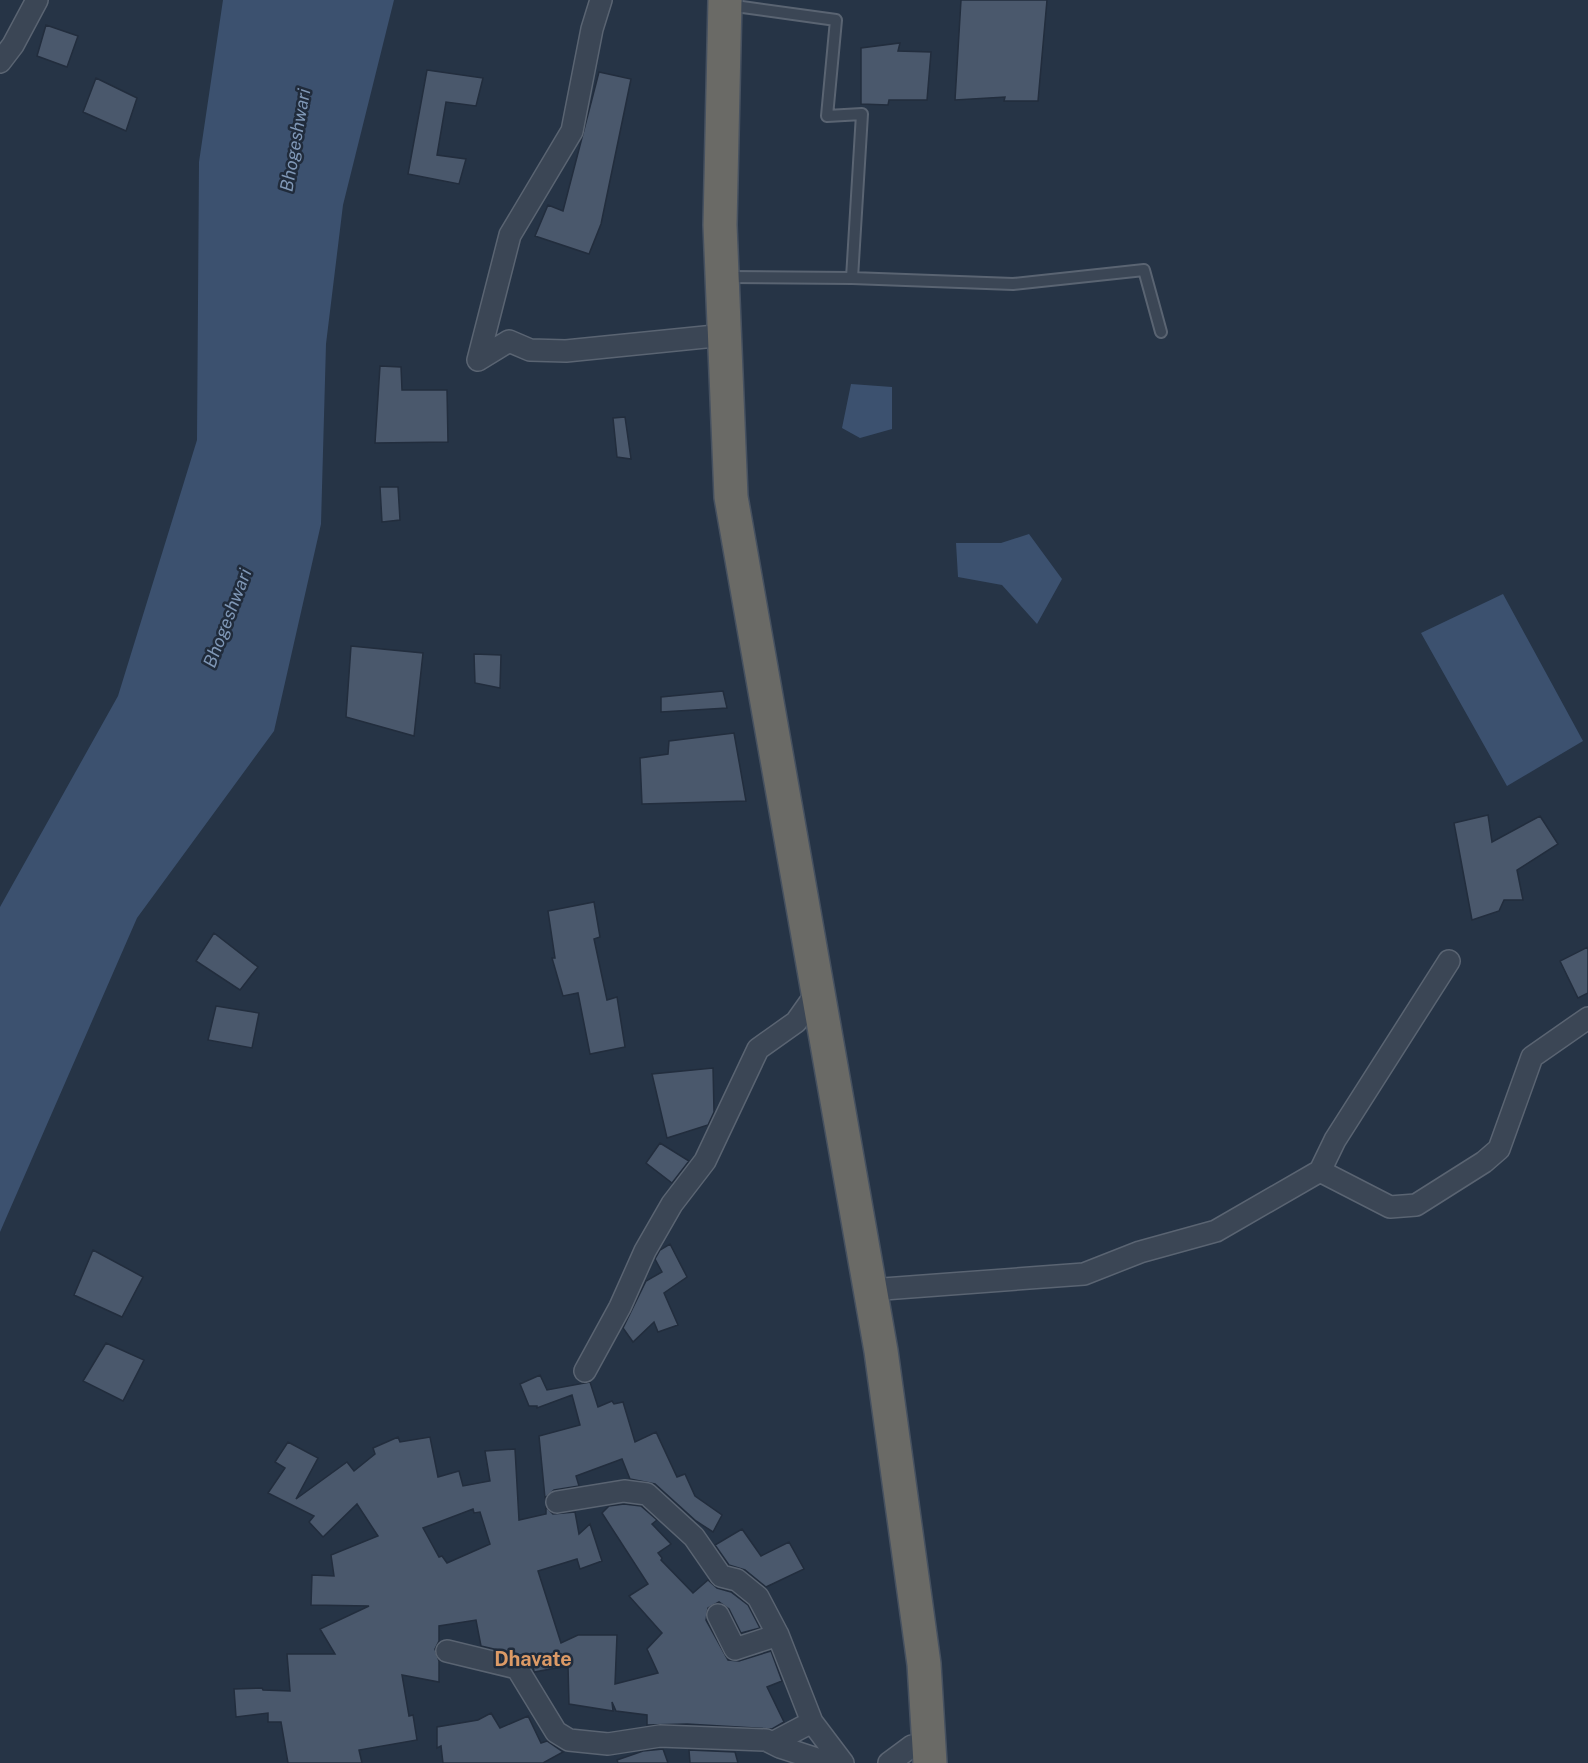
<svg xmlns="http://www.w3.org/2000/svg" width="1588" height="1763" viewBox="0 0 1588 1763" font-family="'Public Sans',sans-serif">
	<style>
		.water { fill: #3c516f }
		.building { fill: #4a586c; stroke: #222d3d; stroke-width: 1.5; fill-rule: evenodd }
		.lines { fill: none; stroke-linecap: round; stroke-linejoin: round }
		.service-casing { stroke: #5a6472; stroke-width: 14 }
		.minor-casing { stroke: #5a6472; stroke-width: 24 }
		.trunk-casing { stroke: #465160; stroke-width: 36 }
		.service { stroke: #3b4655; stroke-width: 10 }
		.minor { stroke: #3b4655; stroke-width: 21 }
		.trunk { stroke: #6a6a66; stroke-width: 33 }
		.labels { text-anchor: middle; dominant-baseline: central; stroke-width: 5; stroke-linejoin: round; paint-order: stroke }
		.water-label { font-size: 18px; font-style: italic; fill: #7f97b6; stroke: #202b3b }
		.quarter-label { font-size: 20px; font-weight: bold; fill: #dc9a66; stroke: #202b3b }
	</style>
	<rect width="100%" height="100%" fill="#263446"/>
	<path class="water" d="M 223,0 L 394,0 L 343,205 L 326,344 L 321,524 L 274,731 L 137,918 L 0,1232 L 0,907 L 118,696 L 197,440 L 199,162 Z
		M 851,384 L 892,387 L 892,429 L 860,438 L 842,428 Z
		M 1029,534 L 1062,579 L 1037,624 L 1002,585 L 958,577 L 956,543 L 1001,543 Z
		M 1503,594 L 1583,741 L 1507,786 L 1421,633 Z"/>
	<path class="building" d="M 961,0 L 1047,0 L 1038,101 L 1004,101 L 1005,97 L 955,100 Z
		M 46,25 L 78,36 L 67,67 L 37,56 Z
		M 900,43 L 898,51 L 931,52 L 927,100 L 889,100 L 888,105 L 861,104 L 861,48 Z
		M 427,70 L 483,78 L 476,106 L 446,102 L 437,155 L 466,159 L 459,184 L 408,174 Z
		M 599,72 L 631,79 L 601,224 L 589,254 L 535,236 L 548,205 L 563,211 Z
		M 96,78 L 137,98 L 126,131 L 83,112 Z
		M 380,366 L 401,367 L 402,390 L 447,390 L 448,442 L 375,443 Z
		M 625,417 L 631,459 L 617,457 L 613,418 Z
		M 380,487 L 398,487 L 400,520 L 382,522 Z
		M 351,646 L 423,653 L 414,736 L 346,717 Z
		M 474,654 L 501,655 L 500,688 L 475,683 Z
		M 723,691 L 727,708 L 661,712 L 661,697 Z
		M 734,733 L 746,801 L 642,804 L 640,758 L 668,754 L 669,741 Z
		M 1488,815 L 1492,842 L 1540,816 L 1558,844 L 1517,870 L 1523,900 L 1504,900 L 1499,911 L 1472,920 L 1454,823 Z
		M 594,902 L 600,937 L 594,939 L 607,1000 L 617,997 L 625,1047 L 590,1054 L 578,993 L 563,996 L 552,958 L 555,958 L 548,911 Z
		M 214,933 L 258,967 L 240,990 L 196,961 Z
		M 1588,947 L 1588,993 L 1578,998 L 1560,961 Z
		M 216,1006 L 259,1013 L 252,1048 L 208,1040 Z
		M 713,1068 L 714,1112 L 708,1125 L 667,1138 L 652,1074 Z
		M 660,1143 L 689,1161 L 672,1183 L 646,1163 Z
		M 670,1244 L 687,1277 L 664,1293 L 678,1325 L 658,1332 L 654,1322 L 633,1342 L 623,1328 L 646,1281 L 662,1272 L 655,1259 L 660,1250 Z
		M 93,1250 L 143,1277 L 122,1317 L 74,1295 Z
		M 106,1343 L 144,1360 L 123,1401 L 83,1381 Z
		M 540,1375 L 547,1390 L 590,1382 L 598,1407 L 612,1401 L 614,1404 L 623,1402 L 635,1442 L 656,1432 L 677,1477 L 685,1474 L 695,1496 L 722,1515 L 713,1532 L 696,1521 L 655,1484 L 630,1479 L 622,1459 L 576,1476 L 579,1486 L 554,1490 L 545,1498 L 539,1436 L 580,1425 L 572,1395 L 537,1408 L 537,1406 L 529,1406 L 520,1384 Z
		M 398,1437 L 400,1442 L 430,1437 L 438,1477 L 459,1471 L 463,1486 L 490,1481 L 485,1451 L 515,1449 L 519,1520 L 546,1514 L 546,1507 L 553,1514 L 575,1512 L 579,1534 L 590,1524 L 602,1561 L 580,1569 L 577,1559 L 538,1571 L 561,1643 L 578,1635 L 617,1635 L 615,1684 L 658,1673 L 647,1649 L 662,1633 L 629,1596 L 648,1584 L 602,1513 L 609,1506 L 624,1504 L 641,1506 L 657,1520 L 652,1524 L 671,1544 L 658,1553 L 662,1558 L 661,1560 L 693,1593 L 708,1580 L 717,1588 L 731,1592 L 748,1605 L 760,1628 L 741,1633 L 729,1609 L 719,1602 L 708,1608 L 706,1620 L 728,1660 L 739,1661 L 771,1651 L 782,1681 L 767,1687 L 784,1722 L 772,1729 L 687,1724 L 647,1725 L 647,1715 L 616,1711 L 612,1702 L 613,1711 L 569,1704 L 568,1666 L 534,1672 L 532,1655 L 519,1655 L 481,1646 L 476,1620 L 439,1626 L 439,1641 L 435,1649 L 439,1661 L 439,1682 L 402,1675 L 409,1716 L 413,1715 L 417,1740 L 359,1750 L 362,1763 L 288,1763 L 281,1722 L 268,1722 L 268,1713 L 236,1717 L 234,1689 L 262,1688 L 263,1690 L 290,1691 L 287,1654 L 335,1654 L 320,1629 L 369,1606 L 311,1605 L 312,1575 L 334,1576 L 331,1555 L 378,1536 L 357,1504 L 323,1537 L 309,1522 L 314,1516 L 268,1493 L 285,1468 L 275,1462 L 288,1442 L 318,1458 L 296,1499 L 347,1462 L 354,1471 L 375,1454 L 373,1448 ZM 473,1509 L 474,1513 L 480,1512 L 490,1544 L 447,1563 L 442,1556 L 439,1557 L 423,1528 Z
		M 742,1529 L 761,1556 L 789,1542 L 804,1569 L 766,1587 L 745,1570 L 729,1565 L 715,1545 Z
		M 491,1713 L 500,1728 L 528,1716 L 541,1743 L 547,1741 L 563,1752 L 543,1763 L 443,1763 L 441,1746 L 437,1748 L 437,1727 L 478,1720 Z
		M 663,1749 L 668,1763 L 618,1763 L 617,1760 L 643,1751 Z
		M 689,1750 L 735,1752 L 738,1763 L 690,1763 Z"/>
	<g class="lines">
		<g class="service-casing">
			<path id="service" d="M 728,5 L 836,20 L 827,116 L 862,114 L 852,278 L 1013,284 L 1144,270 L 1161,332
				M 726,277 L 852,278"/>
		</g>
		<g class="minor-casing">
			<path id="minor" d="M 0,62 L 13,45 L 37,0
				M 478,360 L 510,235 L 572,131 L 592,29 L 601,0
				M 478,360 L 509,341 L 530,350 L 566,351 L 725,335
				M 1449,961 L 1335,1140 L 1320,1171 L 1390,1207 L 1416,1205 L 1484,1162 L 1499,1149 L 1532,1057 L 1588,1018
				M 870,1290 L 1084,1274 L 1140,1252 L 1216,1231 L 1320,1171
				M 585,1371 L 620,1307 L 645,1251 L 672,1204 L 705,1161 L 758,1049 L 796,1022 L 818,991
				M 557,1502 L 624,1491 L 647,1494 L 694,1537 L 721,1576 L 737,1580 L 758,1597 L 778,1635 L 812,1722 L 843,1763
				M 718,1615 L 735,1649 L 778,1635
				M 447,1651 L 517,1668 L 556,1732 L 569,1740 L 608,1744 L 660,1736 L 766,1740 L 780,1747 L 829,1763
				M 772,1743 L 812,1722
				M 889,1763 L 912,1746 L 929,1745"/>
		</g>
		<g class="trunk-casing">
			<path id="trunk" d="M 725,0 L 720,225 L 731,497 L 881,1351 L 924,1664 L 930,1763"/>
		</g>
		<use href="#service" class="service"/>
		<use href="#minor" class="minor"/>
		<use href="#trunk" class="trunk"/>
	</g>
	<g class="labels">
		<g class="water-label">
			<text transform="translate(295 140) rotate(-80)">Bhogeshwari</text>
			<text transform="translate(227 618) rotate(-69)">Bhogeshwari</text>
		</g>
		<g class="quarter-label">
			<text x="533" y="1659">Dhavate</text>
		</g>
	</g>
</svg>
